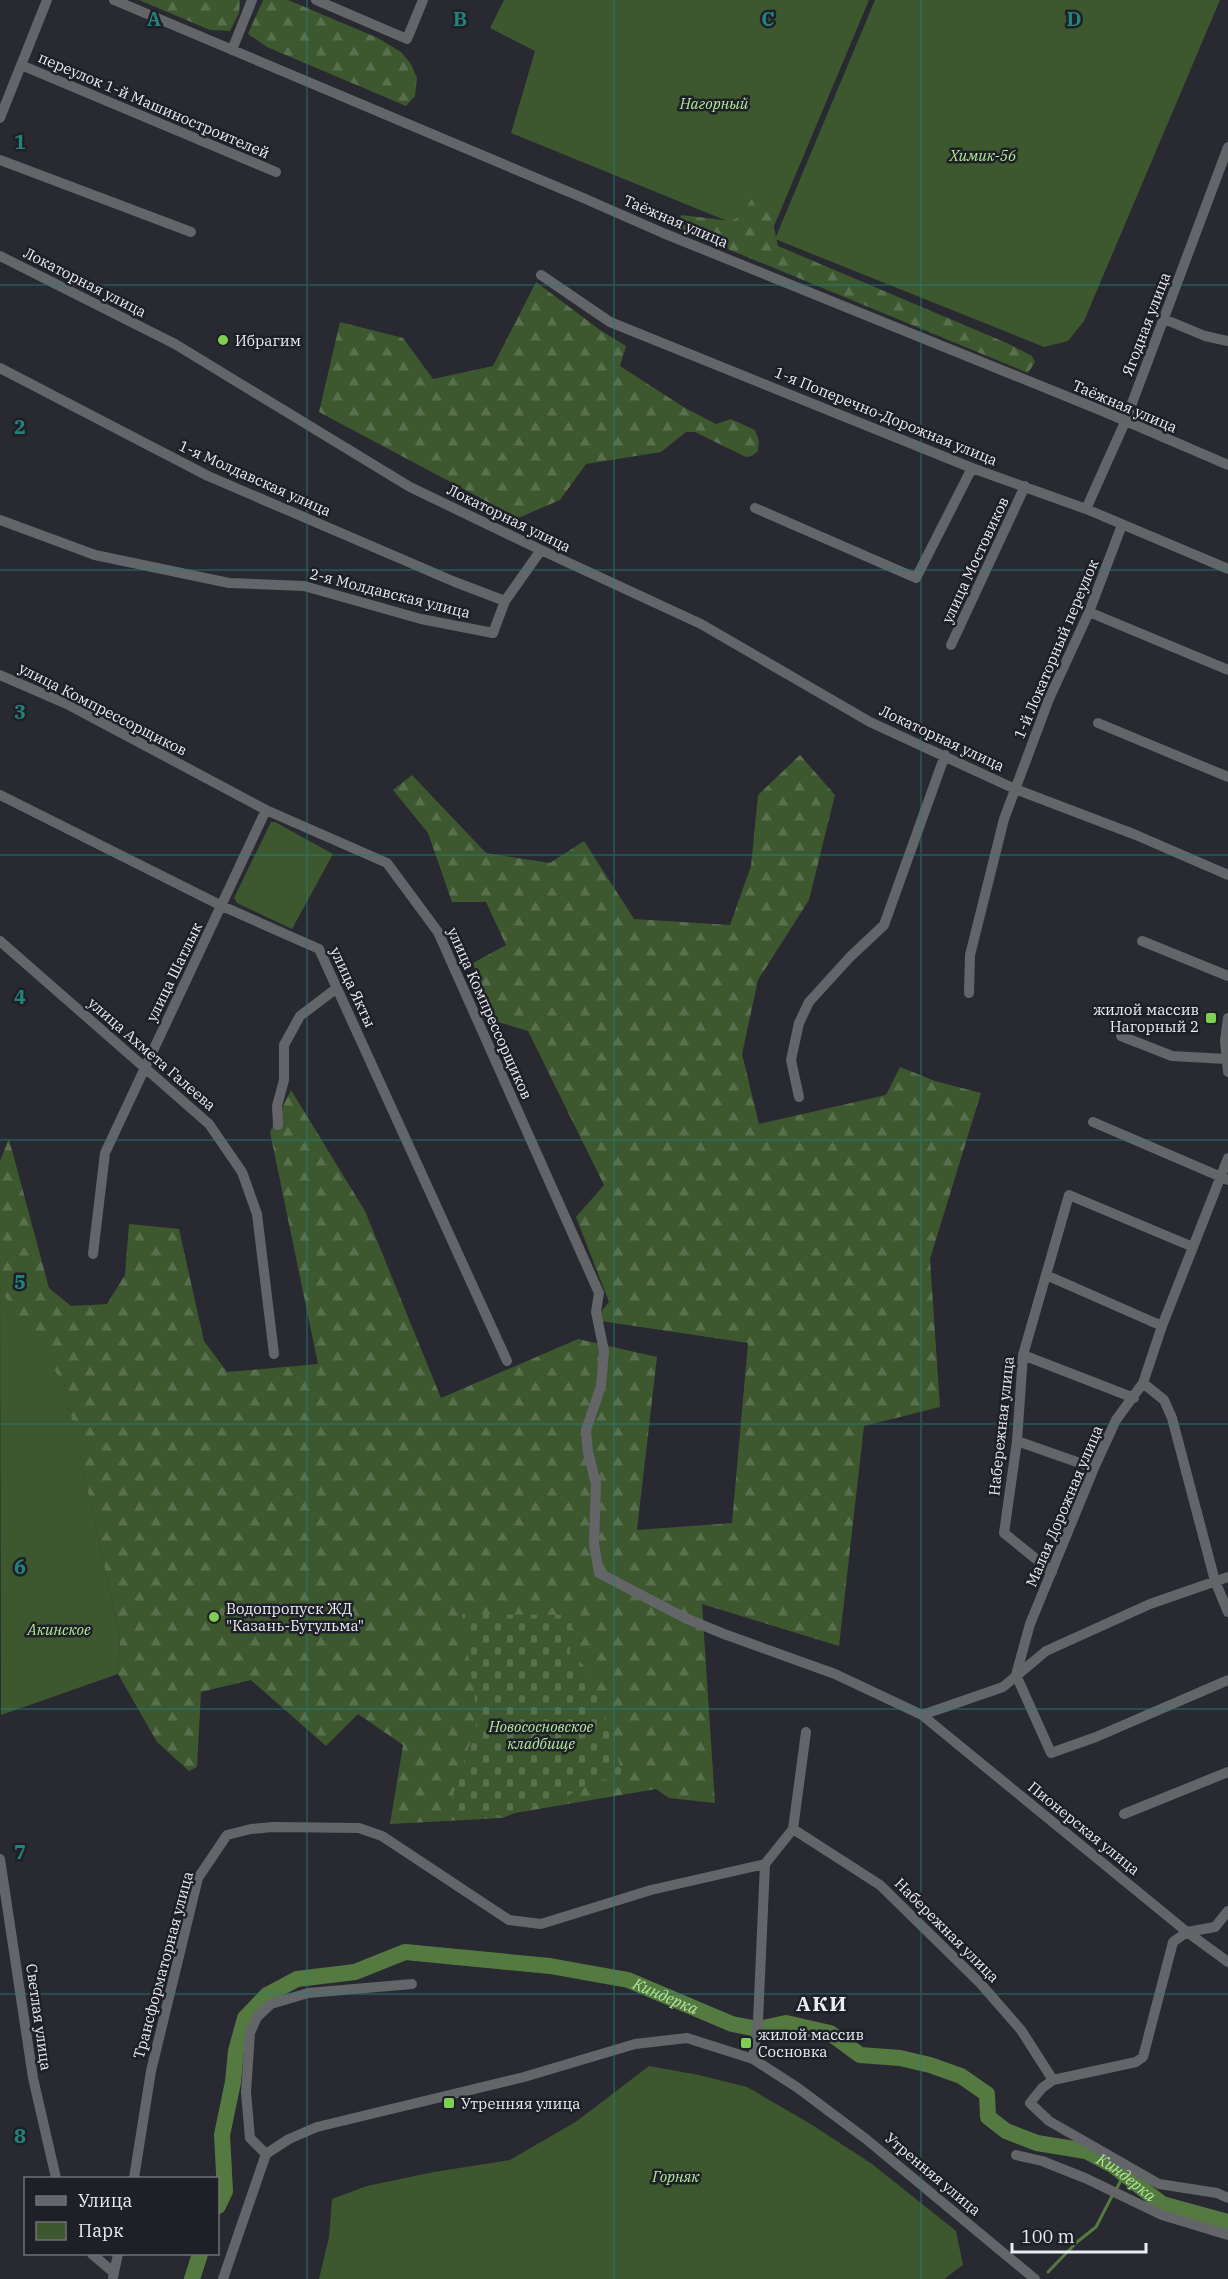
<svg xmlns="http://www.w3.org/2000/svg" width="1228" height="2279" viewBox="0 0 1228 2279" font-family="'IBM Plex Serif',serif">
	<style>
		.green { fill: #3d582f }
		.forest { fill: url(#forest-firs) }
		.cemetery { fill: url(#cemetery-stones) }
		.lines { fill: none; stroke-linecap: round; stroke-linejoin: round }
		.stream { stroke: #547a41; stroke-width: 3 }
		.river { stroke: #547a41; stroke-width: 16 }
		.minor { stroke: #646569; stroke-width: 10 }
		.grid { fill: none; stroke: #25827b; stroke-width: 1.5; stroke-opacity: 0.55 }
		.poi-dot { fill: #7fd052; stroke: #1e1f27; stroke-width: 2 }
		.labels { text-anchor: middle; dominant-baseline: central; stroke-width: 5; stroke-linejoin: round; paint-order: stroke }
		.park-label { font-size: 15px; font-style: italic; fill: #b3eb98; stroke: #1e1f27 }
		.street-label { font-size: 15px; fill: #ebedf2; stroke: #1e1f27 }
		.poi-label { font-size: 15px; fill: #ebedf2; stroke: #1e1f27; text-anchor: start }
		.water-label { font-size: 16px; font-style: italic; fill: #b0e895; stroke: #1e1f27 }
		.district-label { font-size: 21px; font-weight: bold; letter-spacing: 1.5px; fill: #ebedf2; stroke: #1e1f27 }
		.grid-label { font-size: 20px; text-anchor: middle; font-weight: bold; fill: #25827b; stroke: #1e1f27; stroke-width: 5; stroke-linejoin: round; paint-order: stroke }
	</style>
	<defs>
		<pattern id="forest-firs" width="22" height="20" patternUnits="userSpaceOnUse" patternTransform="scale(1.5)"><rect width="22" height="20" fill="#3d582f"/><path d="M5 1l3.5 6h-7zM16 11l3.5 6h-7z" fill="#59704e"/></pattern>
		<pattern id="cemetery-stones" width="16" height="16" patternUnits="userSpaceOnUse" patternTransform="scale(1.5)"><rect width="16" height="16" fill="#3d582f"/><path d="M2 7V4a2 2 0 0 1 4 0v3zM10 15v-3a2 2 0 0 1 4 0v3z" fill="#59704e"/></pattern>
	</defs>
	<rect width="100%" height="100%" fill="#282931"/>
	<path class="green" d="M 504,0 L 869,0 L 769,238 L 511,133 L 535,51 L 490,28 Z
		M 875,0 L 1220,0 L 1084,321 L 1068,341 L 1044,347 L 775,239 Z
		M 271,822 L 275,822 L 333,854 L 292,929 L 237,903 L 234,898 Z
		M 0,1283 L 64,1383 L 120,1637 L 118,1674 L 1,1715 Z
		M 649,2066 L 699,2075 L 747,2087 L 809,2123 L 872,2164 L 956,2231 L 963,2265 L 944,2279 L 319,2279 L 329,2237 L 332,2199 L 367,2186 L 434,2172 L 510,2160 L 577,2121 Z"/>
	<path class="forest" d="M 139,0 L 240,0 L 239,13 L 230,31 L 210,30 Z
		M 263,0 L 288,0 L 378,38 L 401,52 L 411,64 L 417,78 L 415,96 L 406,106 L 267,47 L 248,34 Z
		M 753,197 L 769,204 L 778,246 L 1009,344 L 1032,356 L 1035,362 L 1028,373 L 677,228 L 681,215 L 731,221 L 740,216 Z
		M 536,282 L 600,330 L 626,346 L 620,366 L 685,408 L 716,424 L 731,419 L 755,430 L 759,441 L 758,451 L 752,456 L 746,457 L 695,432 L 686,432 L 661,452 L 586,464 L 560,500 L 518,518 L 319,412 L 340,322 L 403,338 L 433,379 L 493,366 Z
		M 800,755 L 835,795 L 809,900 L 758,980 L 742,1054 L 759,1124 L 886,1095 L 900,1067 L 935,1081 L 981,1093 L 930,1259 L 940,1407 L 864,1426 L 839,1646 L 702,1604 L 715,1803 L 669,1798 L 656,1789 L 515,1813 L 502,1818 L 390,1824 L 403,1745 L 358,1714 L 326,1746 L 251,1680 L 201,1692 L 197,1767 L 189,1771 L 157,1742 L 118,1674 L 120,1637 L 64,1384 L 0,1289 L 0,1161 L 9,1139 L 49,1288 L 71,1306 L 107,1304 L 125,1275 L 129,1224 L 179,1229 L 204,1341 L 227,1372 L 318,1364 L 270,1132 L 291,1090 L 365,1211 L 441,1398 L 578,1339 L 657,1357 L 637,1530 L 732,1523 L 748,1343 L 594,1320 L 609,1302 L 576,1217 L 604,1185 L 528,1031 L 492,1020 L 473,963 L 506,945 L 486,902 L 452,902 L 428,833 L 393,790 L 412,775 L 486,853 L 550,863 L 584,841 L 634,919 L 730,925 L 751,866 L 758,795 Z"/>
	<path class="cemetery" d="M 462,1614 L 571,1615 C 573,1630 570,1639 570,1654 L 589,1670 L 623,1775 L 593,1782 L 569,1795 L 517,1809 L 516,1812 L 502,1818 L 448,1810 L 478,1719 Z"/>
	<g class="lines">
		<path class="stream" d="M 1116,2190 L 1124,2174
			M 1048,2272 L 1077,2242 L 1096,2227 L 1112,2196"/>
		<g class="river">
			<path id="s1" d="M 218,2206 L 225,2191 L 222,2135 L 233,2082 L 236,2051 L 245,2018 L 267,1995 L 297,1979 L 355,1972 L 405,1952 L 550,1966 L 628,1980 L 732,2024 L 758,2029 L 786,2023 L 830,2033 L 860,2055 L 900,2058 L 930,2065 L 961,2076 L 987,2094 L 988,2117 L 1006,2131 L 1037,2143 L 1086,2151 L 1114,2166 L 1162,2204 L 1228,2222"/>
			<path d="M 192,2279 L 200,2254"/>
		</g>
		<path class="minor" d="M 114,0 L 581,197 L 663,233 L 1105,412 L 1228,465
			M 316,0 L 407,39 L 423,0
			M 232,50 L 252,0
			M 21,65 L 276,172
			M 0,118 L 47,0
			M 0,160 L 191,232
			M 0,256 L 175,344 L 410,487 L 541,550 L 701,624 L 870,722 L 1015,789 L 1136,835 L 1228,875
			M 541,275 L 610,322 L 972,468 L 1086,509 L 1228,569
			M 1164,319 L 1205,336 L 1228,341
			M 0,368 L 208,476 L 455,582 L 505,601
			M 755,508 L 916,578 L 972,468
			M 1086,509 L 1125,422 L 1228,147
			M 0,520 L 95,555 L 229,583 L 304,586 L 421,619 L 493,633 L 505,601 L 541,550
			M 1089,612 L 1228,670
			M 951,645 L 1025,486
			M 0,675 L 69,705 L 266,810 L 387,863 L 438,932 L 599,1293 L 596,1312 L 604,1351 L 601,1386 L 586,1430 L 588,1452 L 596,1484 L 594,1544 L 599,1573 L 685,1618 L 724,1634 L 835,1674 L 922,1715 L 1187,1932 L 1228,1962
			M 1098,723 L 1228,777
			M 0,795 L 222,906 L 319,949 L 507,1361
			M 0,941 L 209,1124 L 242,1172 L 257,1214 L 274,1354
			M 1142,941 L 1228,976
			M 969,993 L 970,955 L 1004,819 L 1049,699 L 1089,612 L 1122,525
			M 1228,1018 L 1225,1041 L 1228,1072
			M 1121,1036 L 1172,1056 L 1226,1059
			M 799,1097 L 791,1060 L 799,1023 L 809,1002 L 850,957 L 884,925 L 945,755
			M 1093,1122 L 1228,1180
			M 278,1125 L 277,1106 L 284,1080 L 284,1045 L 300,1016 L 337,988
			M 93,1254 L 105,1153 L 266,810
			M 1046,1275 L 1162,1326
			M 1023,1355 L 1134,1398
			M 1143,1383 L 1164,1400 L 1172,1418 L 1215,1581 L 1228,1612
			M 1017,1441 L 1094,1468
			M 1052,1572 L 1004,1533 L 1017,1441 L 1023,1355 L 1069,1195 L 1193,1247
			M 1016,1675 L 1030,1624 L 1094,1468 L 1116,1420 L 1143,1383 L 1162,1326 L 1228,1158
			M 1016,1675 L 1051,1753 L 1096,1737 L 1228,1680
			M 922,1715 L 1003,1687 L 1046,1651 L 1150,1604 L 1228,1577
			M 1124,1814 L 1228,1772
			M 793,1829 L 880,1885 L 980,1983 L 1021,2030 L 1053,2080
			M 0,1859 L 33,2078 L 56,2178
			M 1228,1911 L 1215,1927 L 1187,1932 L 1173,1942 L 1143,2057 L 1136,2062 L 1053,2080 L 1042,2088 L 1030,2103 L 1049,2121 L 1159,2184 L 1217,2193 L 1228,2198
			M 753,2059 L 758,2021 L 765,1864 L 793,1829 L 806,1732
			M 266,2154 L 289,2139 L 317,2127 L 524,2077 L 635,2044 L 687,2038 L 753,2059 L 798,2088 L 866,2139 L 1035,2279
			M 266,2154 L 250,2138 L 246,2092 L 250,2033 L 257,2017 L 271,2004 L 308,1993 L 412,1984
			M 1016,2155 L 1042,2161 L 1085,2178 L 1162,2215 L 1228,2235
			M 134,2178 L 151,2071 L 198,1878 L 227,1835 L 251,1829 L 273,1827 L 359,1828 L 382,1836 L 509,1920 L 541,1924 L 651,1890 L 765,1864
			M 92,2254 L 113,2272
			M 113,2277 L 118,2254
			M 223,2279 L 266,2154"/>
	</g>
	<path class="grid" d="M 307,0 L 307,2279M 614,0 L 614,2279M 921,0 L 921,2279M 0,285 L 1228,285M 0,570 L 1228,570M 0,855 L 1228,855M 0,1140 L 1228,1140M 0,1424 L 1228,1424M 0,1709 L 1228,1709M 0,1994 L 1228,1994"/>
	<g class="poi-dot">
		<circle cx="223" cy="340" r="6"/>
		<rect x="1205" y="1012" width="12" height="12" rx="3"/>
		<circle cx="214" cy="1617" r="6"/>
		<rect x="740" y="2037" width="12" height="12" rx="3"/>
		<rect x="443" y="2097" width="12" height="12" rx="3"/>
	</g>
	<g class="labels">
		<g class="park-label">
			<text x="714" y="103">Нагорный</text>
			<text x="983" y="155">Химик-56</text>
			<text x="59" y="1629">Акинское</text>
			<text x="541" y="1726">Новососновское<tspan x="541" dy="17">кладбище</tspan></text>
			<text x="676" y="2176">Горняк</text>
		</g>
		<g class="street-label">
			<text transform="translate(154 105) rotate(23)">переулок 1-й Машиностроителей</text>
			<text transform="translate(676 221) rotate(23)">Таёжная улица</text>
			<text transform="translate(85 282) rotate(27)">Локаторная улица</text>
			<text transform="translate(1146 324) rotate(-69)">Ягодная улица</text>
			<text transform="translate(1125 406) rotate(23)">Таёжная улица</text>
			<text transform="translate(886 416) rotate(22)">1-я Поперечно-Дорожная улица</text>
			<text transform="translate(255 478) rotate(24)">1-я Молдавская улица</text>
			<text transform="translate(509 518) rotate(26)">Локаторная улица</text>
			<text transform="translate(975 560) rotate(-65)">улица Мостовиков</text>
			<text transform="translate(390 593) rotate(14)">2-я Молдавская улица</text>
			<text transform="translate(1056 649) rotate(-67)">1-й Локаторный переулок</text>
			<text transform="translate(103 709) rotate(27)">улица Компрессорщиков</text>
			<text transform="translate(942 738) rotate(25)">Локаторная улица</text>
			<text transform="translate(174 972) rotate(-64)">улица Шатлык</text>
			<text transform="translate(353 987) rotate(65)">улица Якты</text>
			<text transform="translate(490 1013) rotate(66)">улица Компрессорщиков</text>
			<text transform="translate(152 1054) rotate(41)">улица Ахмета Галеева</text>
			<text transform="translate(1001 1426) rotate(-84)">Набережная улица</text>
			<text transform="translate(1064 1506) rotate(-67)">Малая Дорожная улица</text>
			<text transform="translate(1084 1828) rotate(39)">Пионерская улица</text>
			<text transform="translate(947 1930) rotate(45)">Набережная улица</text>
			<text transform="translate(163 1965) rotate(-75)">Трансформаторная улица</text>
			<text transform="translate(39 2017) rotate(82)">Светлая улица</text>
			<text transform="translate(933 2174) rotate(40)">Утренняя улица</text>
		</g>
		<g class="poi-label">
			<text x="235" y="340">Ибрагим</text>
			<text x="1199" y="1009" text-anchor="end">жилой массив<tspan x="1199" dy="17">Нагорный 2</tspan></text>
			<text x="226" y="1608">Водопропуск ЖД<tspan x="226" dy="17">"Казань-Бугульма"</tspan></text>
			<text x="758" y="2034">жилой массив<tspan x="758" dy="17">Сосновка</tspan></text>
			<text x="461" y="2103">Утренняя улица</text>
		</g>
		<g class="water-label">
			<text stroke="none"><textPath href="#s1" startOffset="636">Киндерка</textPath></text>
			<text stroke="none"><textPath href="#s1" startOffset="1158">Киндерка</textPath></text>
		</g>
		<g class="district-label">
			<text x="822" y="2003">АКИ</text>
		</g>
	</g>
	<g class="grid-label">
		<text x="154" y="26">A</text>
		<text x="460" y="26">B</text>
		<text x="768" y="26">C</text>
		<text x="1074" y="26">D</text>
		<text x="20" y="149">1</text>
		<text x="20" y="434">2</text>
		<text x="20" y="719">3</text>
		<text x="20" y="1004">4</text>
		<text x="20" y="1289">5</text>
		<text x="20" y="1574">6</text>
		<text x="20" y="1859">7</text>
		<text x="20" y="2143">8</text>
	</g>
	<rect x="24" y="2177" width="195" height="78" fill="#1e1f27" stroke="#707178" stroke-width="1.5"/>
	<rect x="36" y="2196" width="30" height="9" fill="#646569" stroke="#707178" stroke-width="1.5"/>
	<text x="78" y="2207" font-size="18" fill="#ebedf2">Улица</text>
	<rect x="36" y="2222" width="30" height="18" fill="#3d582f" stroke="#707178" stroke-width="1.5"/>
	<text x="78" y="2237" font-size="18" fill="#ebedf2">Парк</text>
	<path d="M1012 2243v9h134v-9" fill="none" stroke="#ebedf2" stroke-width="3"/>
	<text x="1021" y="2243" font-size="18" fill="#ebedf2" stroke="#1e1f27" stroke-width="4.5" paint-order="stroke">100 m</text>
</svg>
